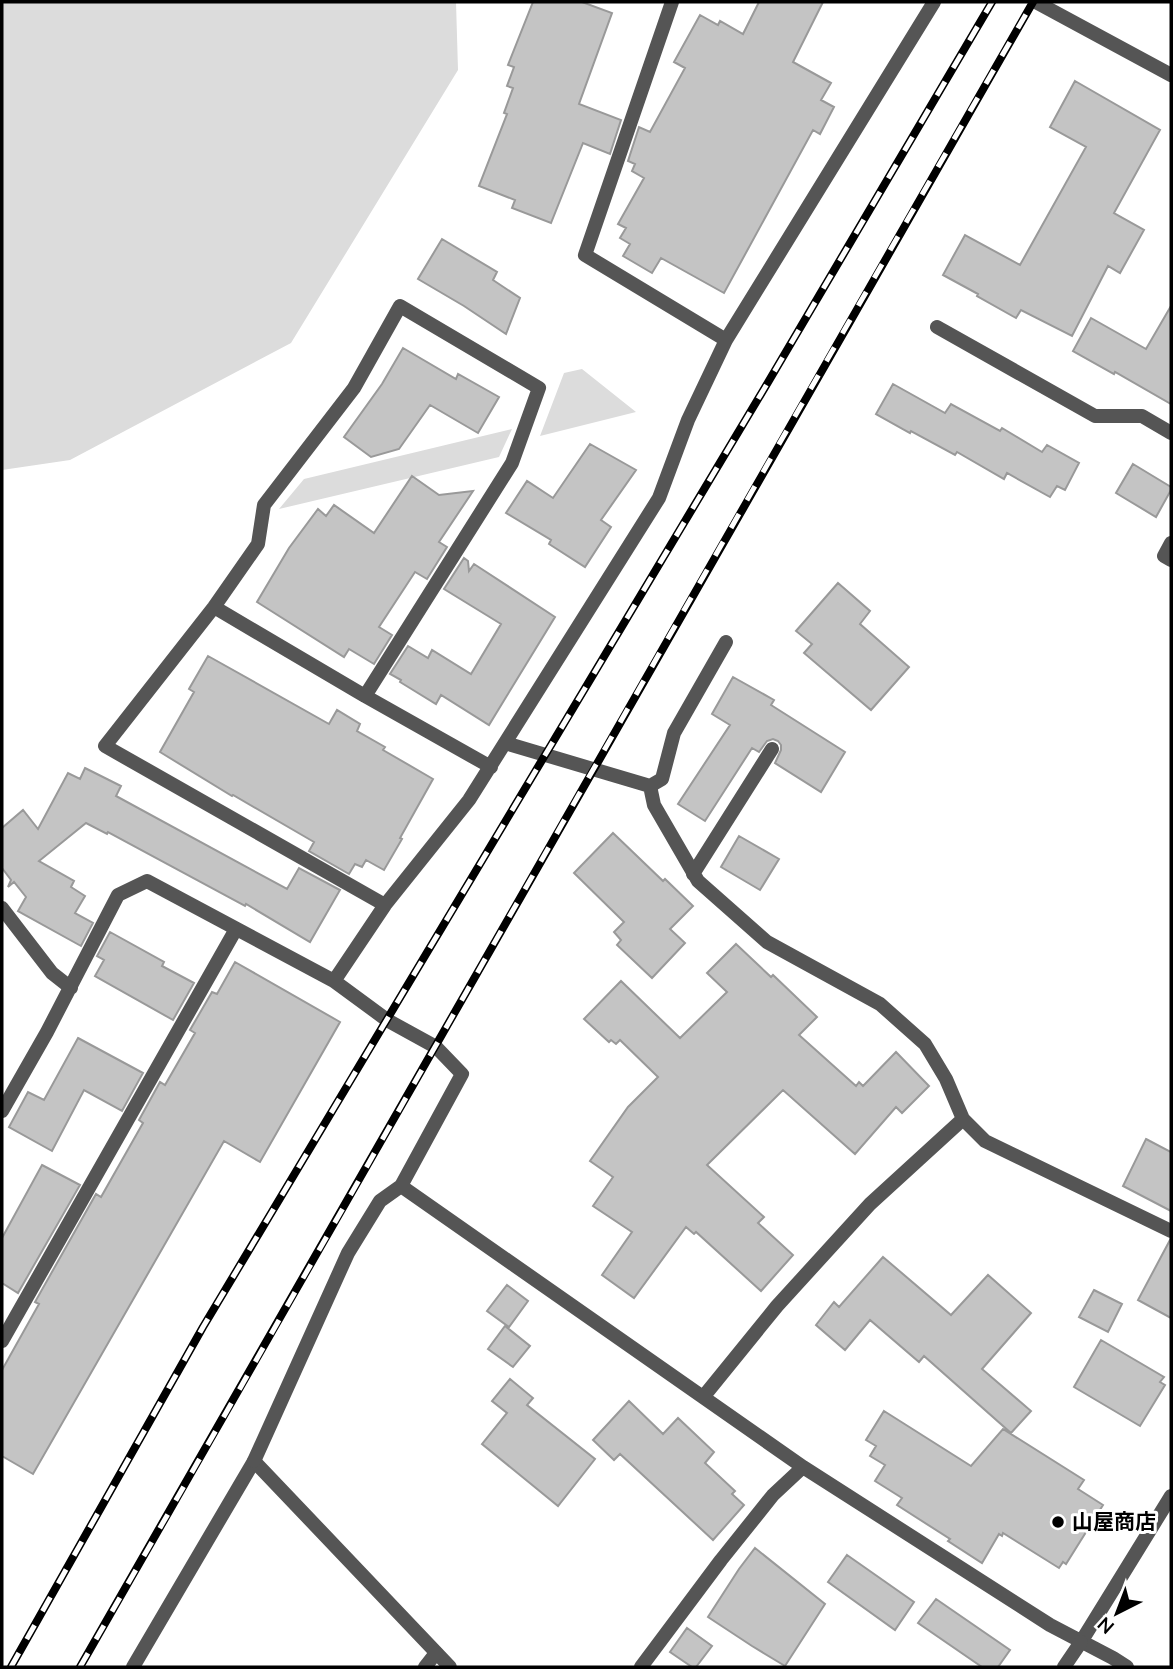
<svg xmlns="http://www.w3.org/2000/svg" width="1173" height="1669" viewBox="0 0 1173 1669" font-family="'Nunito Sans','Noto Sans JP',sans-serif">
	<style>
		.green { fill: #dcdcdc }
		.building { fill: #c4c4c4; stroke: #999; stroke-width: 2 }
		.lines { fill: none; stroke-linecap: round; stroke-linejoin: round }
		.service { stroke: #555; stroke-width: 14 }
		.minor { stroke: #555; stroke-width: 14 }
		.tertiary { stroke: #555; stroke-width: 14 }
		.rail-casing { stroke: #000; stroke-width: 8 }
		.rail { stroke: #fff; stroke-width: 5; stroke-dasharray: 16; stroke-linecap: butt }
		.poi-dot { fill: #000; stroke: #fff; stroke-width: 2.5 }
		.labels { text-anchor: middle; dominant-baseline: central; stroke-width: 6; stroke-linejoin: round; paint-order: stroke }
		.poi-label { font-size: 21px; font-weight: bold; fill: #000; stroke: #fff; text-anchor: start }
	</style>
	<rect width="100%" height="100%" fill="#fff"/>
	<path class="green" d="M 2,2 L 456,2 L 458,70 L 291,343 L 70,460 L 2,470 Z
		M 582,369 L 636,412 L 540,436 L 564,373 Z
		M 512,429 L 499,457 L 279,509 L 304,479 Z"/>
	<path class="building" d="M 533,2 L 582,2 L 612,13 L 579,104 L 621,120 L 610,154 L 583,143 L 551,223 L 512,208 L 515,200 L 479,186 L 507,114 L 504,113 L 513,88 L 507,86 L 514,67 L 508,65 Z
		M 759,2 L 823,2 L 793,62 L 831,83 L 821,100 L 834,107 L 820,134 L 813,130 L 724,293 L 661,258 L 652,273 L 623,256 L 630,244 L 620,238 L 626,228 L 618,224 L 644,178 L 632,171 L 635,164 L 628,161 L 639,127 L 650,132 L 685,68 L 674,62 L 700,15 L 718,25 L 720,21 L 743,34 Z
		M 1075,81 L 1160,130 L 1114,213 L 1144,230 L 1120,273 L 1108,266 L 1072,336 L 1021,310 L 1016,318 L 977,296 L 978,294 L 943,275 L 965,235 L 1020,265 L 1086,147 L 1050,127 Z
		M 442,239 L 497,272 L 493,280 L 520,298 L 506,334 L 464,306 L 418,279 Z
		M 1171,306 L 1171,404 L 1115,372 L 1114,374 L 1073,351 L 1091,318 L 1146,349 Z
		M 403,348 L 456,379 L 458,374 L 499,397 L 478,433 L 430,405 L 399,449 L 371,457 L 344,437 L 382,384 Z
		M 893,384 L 945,413 L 951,404 L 1000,431 L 1002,428 L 1042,452 L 1047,445 L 1079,463 L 1065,490 L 1057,486 L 1050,497 L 1007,473 L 1004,479 L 957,452 L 955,455 L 911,431 L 910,433 L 876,414 Z
		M 590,444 L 636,470 L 601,520 L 611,527 L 585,567 L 549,544 L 551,540 L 506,513 L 527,481 L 553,498 Z
		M 1133,464 L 1171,487 L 1171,490 L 1156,517 L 1116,493 Z
		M 412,476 L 439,495 L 473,491 L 439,542 L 447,547 L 427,579 L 415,572 L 379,627 L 392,635 L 374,664 L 349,649 L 344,657 L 257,602 L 289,548 L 318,509 L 326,516 L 334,505 L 374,533 Z
		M 464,558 L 468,561 L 469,571 L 474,564 L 555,617 L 489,725 L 441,695 L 436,704 L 400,682 L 401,680 L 390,674 L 408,646 L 428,658 L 432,650 L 471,674 L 501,624 L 444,589 Z
		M 838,583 L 870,611 L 860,624 L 909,667 L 871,710 L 804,653 L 812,644 L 796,631 Z
		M 208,656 L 329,724 L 337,710 L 360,724 L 357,731 L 385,747 L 383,750 L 433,779 L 400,838 L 402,839 L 384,870 L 366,860 L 362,867 L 355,864 L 349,874 L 309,851 L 314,842 L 233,795 L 232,796 L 160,752 L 194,692 L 189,689 Z
		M 733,677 L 774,700 L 771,705 L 845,752 L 821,792 L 775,763 L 781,750 L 781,745 L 778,741 L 773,739 L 767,741 L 759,752 L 752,748 L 705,821 L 678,804 L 730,725 L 712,714 Z
		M 85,768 L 121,786 L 116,796 L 287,889 L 299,868 L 340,890 L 310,942 L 246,904 L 245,906 L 108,832 L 107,834 L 86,823 L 39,861 L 74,881 L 71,887 L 85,896 L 75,913 L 93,923 L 81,946 L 18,911 L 26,897 L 14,882 L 8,887 L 11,880 L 2,868 L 2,828 L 23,810 L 38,829 L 68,773 L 80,779 Z
		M 613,833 L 663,881 L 665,879 L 693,906 L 670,929 L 685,943 L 652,978 L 617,945 L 621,940 L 614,932 L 624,922 L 574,873 Z
		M 739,836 L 779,859 L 760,890 L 721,867 Z
		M 110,932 L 164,962 L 162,966 L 194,983 L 173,1020 L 95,976 L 104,960 L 97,956 Z
		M 736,944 L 771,977 L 773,975 L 817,1017 L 799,1035 L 856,1086 L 859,1082 L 863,1086 L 896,1052 L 929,1086 L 902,1113 L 896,1107 L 855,1154 L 783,1090 L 707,1165 L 764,1217 L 758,1223 L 793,1255 L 761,1291 L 696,1232 L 694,1234 L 686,1227 L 634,1298 L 602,1275 L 632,1232 L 593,1206 L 613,1177 L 590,1161 L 628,1107 L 658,1077 L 620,1040 L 616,1044 L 611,1040 L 609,1042 L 584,1019 L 621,981 L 680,1038 L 727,992 L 707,973 Z
		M 235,962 L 340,1022 L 260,1162 L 224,1141 L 33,1474 L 2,1456 L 2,1370 L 39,1304 L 35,1302 L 96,1194 L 101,1197 L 143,1123 L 139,1120 L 160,1082 L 165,1085 L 195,1033 L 190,1030 L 212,992 L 217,994 Z
		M 78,1038 L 143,1073 L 122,1111 L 84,1090 L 52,1151 L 9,1127 L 28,1092 L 44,1100 Z
		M 1146,1139 L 1171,1152 L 1171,1211 L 1123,1186 Z
		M 42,1165 L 80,1185 L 18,1293 L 2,1283 L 2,1238 Z
		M 1170,1240 L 1171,1241 L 1171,1318 L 1138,1300 Z
		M 883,1257 L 951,1315 L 988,1275 L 1031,1313 L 982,1369 L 1031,1411 L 1011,1433 L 924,1356 L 919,1362 L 870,1320 L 845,1350 L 816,1325 L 834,1302 L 839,1307 Z
		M 507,1285 L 528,1301 L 509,1327 L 487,1311 Z
		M 1094,1290 L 1122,1304 L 1108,1332 L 1079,1317 Z
		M 505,1326 L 530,1346 L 513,1367 L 488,1349 Z
		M 1101,1340 L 1164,1377 L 1160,1382 L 1165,1385 L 1140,1426 L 1074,1387 Z
		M 510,1379 L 533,1398 L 527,1405 L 595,1459 L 558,1506 L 482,1444 L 507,1413 L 492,1401 Z
		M 629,1401 L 663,1434 L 678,1418 L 714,1452 L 705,1463 L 735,1491 L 732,1494 L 744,1505 L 713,1540 L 620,1454 L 614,1460 L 593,1440 Z
		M 884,1411 L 971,1466 L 1003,1429 L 1084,1480 L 1078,1489 L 1103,1505 L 1066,1564 L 1063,1562 L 1059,1568 L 1003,1533 L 1002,1536 L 999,1534 L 982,1563 L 948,1541 L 950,1539 L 897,1505 L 902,1498 L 875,1481 L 885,1465 L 870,1456 L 876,1446 L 866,1440 Z
		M 755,1548 L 825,1604 L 785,1666 L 752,1646 L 708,1617 L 739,1569 Z
		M 847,1555 L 914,1602 L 895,1630 L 828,1582 Z
		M 936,1599 L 1010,1650 L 998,1667 L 982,1667 L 918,1623 Z
		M 687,1628 L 712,1646 L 696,1667 L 692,1667 L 670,1652 Z"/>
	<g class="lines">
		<path class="service" d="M 133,1667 L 254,1461 L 450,1667"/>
		<path class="minor" d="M 672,2 L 585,255 L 726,340
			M 1036,2 L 1171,75
			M 937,327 L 1095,416 L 1142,416 L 1171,433
			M 1171,543 L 1164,556 L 1171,560
			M 214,607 L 365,696
			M 505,743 L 650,786 L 662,779 L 674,733 L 726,642
			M 650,786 L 654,805 L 698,881 L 767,942 L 880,1004 L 925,1044 L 946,1079 L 963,1119 L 985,1141 L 1171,1231
			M 693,874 L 772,749
			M 385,905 L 105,746 L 214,607 L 258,544 L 264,505 L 354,388 L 400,306 L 539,388 L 512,463 L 365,696 L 491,767
			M 2,908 L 52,973 L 71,988
			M 334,981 L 385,905 L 469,800 L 659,498 L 688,420 L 726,340 L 934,2
			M 2,1111 L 47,1032 L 118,895 L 147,881 L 334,981 L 387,1020 L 436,1047 L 462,1074 L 401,1186 L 803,1467 L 1050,1625 L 1113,1658 L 1127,1667
			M 2,1341 L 236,929
			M 704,1396 L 777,1306 L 870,1204 L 963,1119
			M 254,1461 L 348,1253 L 380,1201 L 401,1186
			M 1081,1642 L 1171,1496
			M 425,1667 L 436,1653
			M 641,1667 L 721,1560 L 773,1495 L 803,1467"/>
		<path class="tertiary" d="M 1064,1667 L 1081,1642"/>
		<g class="rail-casing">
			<path id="rail" d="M 11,1667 L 203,1327 L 767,384 L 992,2
				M 80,1667 C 399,1113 713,556 1033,2"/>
		</g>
		<use href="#rail" class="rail"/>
	</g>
	<circle class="poi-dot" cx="1058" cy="1522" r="7"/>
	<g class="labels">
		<g class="poi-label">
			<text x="1072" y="1522">山屋商店</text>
		</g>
	</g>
	<rect width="1173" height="1669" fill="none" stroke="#000000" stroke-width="7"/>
	<g transform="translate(1117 1613) rotate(222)" stroke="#ffffff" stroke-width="5" paint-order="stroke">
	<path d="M0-5L12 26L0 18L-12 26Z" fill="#000000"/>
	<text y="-10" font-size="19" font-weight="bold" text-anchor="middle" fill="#000000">N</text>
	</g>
</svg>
